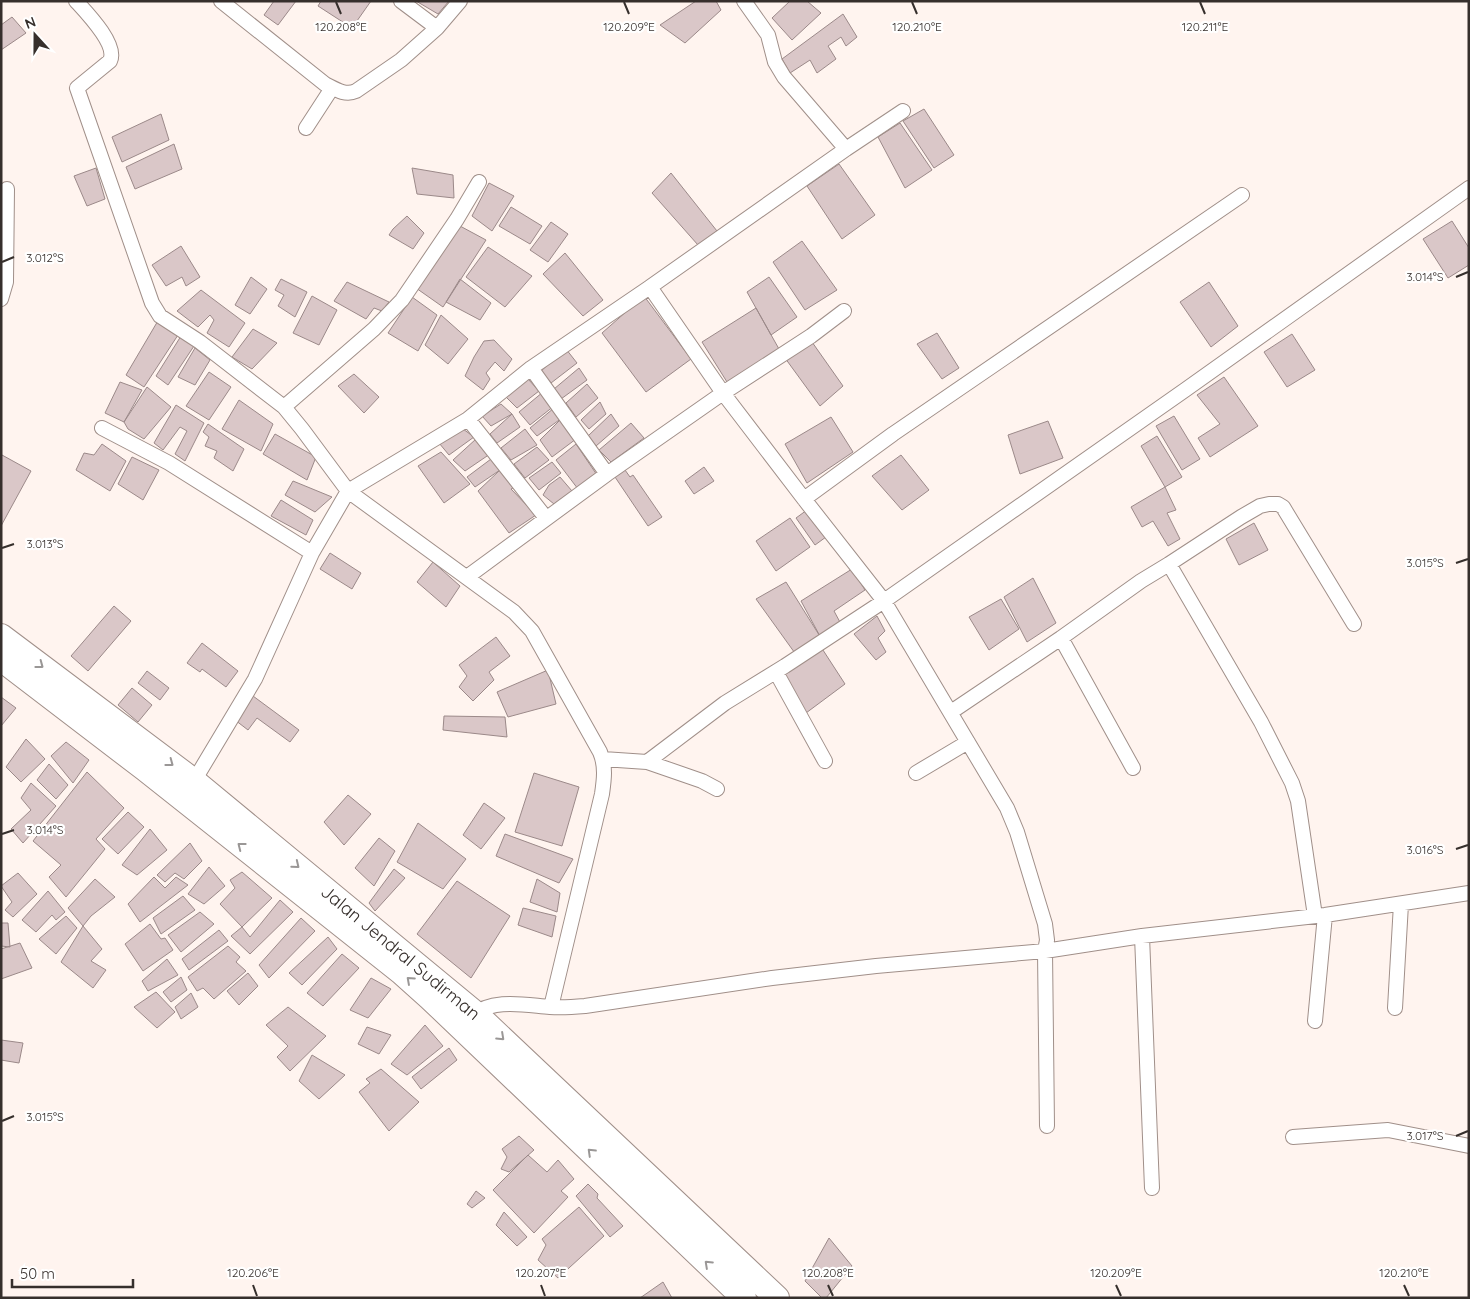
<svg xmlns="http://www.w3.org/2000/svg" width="1470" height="1299" viewBox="0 0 1470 1299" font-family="Quicksand,sans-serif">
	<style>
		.building { fill: #dac7c8; stroke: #9b8989 }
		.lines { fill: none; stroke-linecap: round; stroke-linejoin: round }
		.minor-casing { stroke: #a08f89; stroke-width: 16 }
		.trunk-casing { stroke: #a08f89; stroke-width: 26 }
		.minor { stroke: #fff; stroke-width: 14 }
		.trunk { stroke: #fff; stroke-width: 24 }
		.oneway { stroke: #9a9796 }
		.ticks { fill: none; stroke: #362f2c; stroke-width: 2 }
		.labels { text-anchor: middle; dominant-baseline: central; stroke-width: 4.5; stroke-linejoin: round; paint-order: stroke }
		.street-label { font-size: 18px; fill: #362f2c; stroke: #fff }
		.ticks-label { font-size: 12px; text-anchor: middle; fill: #362f2c; stroke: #fff; stroke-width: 4.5; stroke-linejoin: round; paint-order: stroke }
	</style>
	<rect width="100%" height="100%" fill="#fff4ef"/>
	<path class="building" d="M 274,1 L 296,1 L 278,25 L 264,15 Z
		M 321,1 L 371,1 L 352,28 L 318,6 Z
		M 416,1 L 449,1 L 438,14 Z
		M 696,1 L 716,1 L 721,10 L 685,43 L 660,25 Z
		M 790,1 L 807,1 L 821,13 L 792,40 L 772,18 Z
		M 843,14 L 857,37 L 846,46 L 841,37 L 828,46 L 836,59 L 817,73 L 810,60 L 790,73 L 782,59 Z
		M 12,17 L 26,33 L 1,50 L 1,25 Z
		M 924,109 L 954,155 L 934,168 L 903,121 Z
		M 161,114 L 169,140 L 122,162 L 112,137 Z
		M 900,123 L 932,170 L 905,188 L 878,137 Z
		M 174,144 L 182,169 L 135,189 L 126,167 Z
		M 839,164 L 875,215 L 842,239 L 807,186 Z
		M 96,168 L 105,199 L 87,206 L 74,176 Z
		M 412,168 L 453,175 L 454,198 L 417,194 Z
		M 671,173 L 717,231 L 698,245 L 652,193 Z
		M 489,183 L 514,196 L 492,231 L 472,216 Z
		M 511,207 L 542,226 L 530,244 L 499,226 Z
		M 407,216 L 424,233 L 413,249 L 389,235 L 393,229 Z
		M 1452,221 L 1469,248 L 1469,265 L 1448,278 L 1423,239 Z
		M 551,222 L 568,234 L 548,262 L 530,250 Z
		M 460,226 L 486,240 L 443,307 L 416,288 Z
		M 802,241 L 837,290 L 805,310 L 773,262 Z
		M 181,246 L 200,277 L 186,286 L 182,277 L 166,286 L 152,265 Z
		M 488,247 L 532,276 L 505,307 L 466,277 Z
		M 565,253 L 603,300 L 583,316 L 543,274 Z
		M 251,277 L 267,289 L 250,314 L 235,305 Z
		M 769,277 L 797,317 L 771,335 L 747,292 Z
		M 281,279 L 307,292 L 295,317 L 278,306 L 284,295 L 275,290 Z
		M 460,279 L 491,303 L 480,320 L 446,302 Z
		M 347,282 L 389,302 L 382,311 L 374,308 L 366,319 L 334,301 Z
		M 1209,282 L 1238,326 L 1211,347 L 1180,302 Z
		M 201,290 L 245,323 L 229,347 L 207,333 L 214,320 L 210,315 L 198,327 L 177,311 Z
		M 312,296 L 337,310 L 319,345 L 293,333 Z
		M 644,296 L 691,359 L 646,392 L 602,333 Z
		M 412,297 L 437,315 L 418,351 L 388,333 Z
		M 756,308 L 779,349 L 727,382 L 702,342 Z
		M 441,315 L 468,339 L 448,364 L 425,345 Z
		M 159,319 L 178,335 L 144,387 L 126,375 Z
		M 253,329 L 277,343 L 252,369 L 232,357 Z
		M 937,333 L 959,368 L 942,379 L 917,344 Z
		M 1292,334 L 1315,370 L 1287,387 L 1264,352 Z
		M 181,336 L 194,346 L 168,385 L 156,376 Z
		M 494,340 L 512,359 L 504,371 L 495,362 L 486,373 L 490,379 L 483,390 L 465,376 L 474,357 L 484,341 Z
		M 812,342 L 843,386 L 820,406 L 785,358 Z
		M 195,348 L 210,360 L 195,385 L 178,377 Z
		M 566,349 L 577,363 L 551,383 L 541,371 Z
		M 579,368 L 587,380 L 561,399 L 554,389 Z
		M 209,372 L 231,387 L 209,420 L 186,406 Z
		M 354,374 L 379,397 L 364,413 L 338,386 Z
		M 1224,377 L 1258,426 L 1210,457 L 1198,438 L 1220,424 L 1197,395 Z
		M 528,379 L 539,391 L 517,408 L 506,397 Z
		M 120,382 L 142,390 L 124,422 L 105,413 Z
		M 587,384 L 598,398 L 576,417 L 566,403 Z
		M 147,387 L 171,407 L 144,439 L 128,429 L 124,422 Z
		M 543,392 L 554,406 L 530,425 L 519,412 Z
		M 239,400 L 273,424 L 261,451 L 222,429 Z
		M 600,402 L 606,414 L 589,429 L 581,420 Z
		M 501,404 L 512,414 L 491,426 L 482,416 Z
		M 176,405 L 204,423 L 185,461 L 175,454 L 187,431 L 180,427 L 163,450 L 154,443 Z
		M 554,408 L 562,418 L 537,436 L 530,428 Z
		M 512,414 L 520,427 L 497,443 L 490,434 Z
		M 611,414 L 619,426 L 596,446 L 588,436 Z
		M 1174,416 L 1200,459 L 1182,470 L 1156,426 Z
		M 831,417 L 853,452 L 807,483 L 785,444 Z
		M 562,418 L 576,439 L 552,457 L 540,440 Z
		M 1048,421 L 1063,458 L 1020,474 L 1008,435 Z
		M 631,423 L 644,438 L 611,462 L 599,450 Z
		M 208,424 L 244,449 L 233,471 L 214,458 L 217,451 L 205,446 L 209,437 L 203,432 Z
		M 463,429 L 474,437 L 449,455 L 439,443 Z
		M 525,429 L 537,445 L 511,460 L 501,448 Z
		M 275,434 L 316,457 L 307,480 L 263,454 Z
		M 1157,436 L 1182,477 L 1165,487 L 1141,446 Z
		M 476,439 L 490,454 L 465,471 L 453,460 Z
		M 102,444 L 126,461 L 110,491 L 76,470 L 84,453 L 94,455 Z
		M 576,444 L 597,475 L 578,489 L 556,460 Z
		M 537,447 L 549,460 L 525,478 L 514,464 Z
		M 441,452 L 470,484 L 444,503 L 418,466 Z
		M 2,455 L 31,471 L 1,526 L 1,457 Z
		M 901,455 L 929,490 L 902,510 L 872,476 Z
		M 132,457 L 159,470 L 143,500 L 118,484 Z
		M 491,459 L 500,470 L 475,487 L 467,477 Z
		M 552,462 L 561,473 L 539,490 L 529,478 Z
		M 704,467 L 714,481 L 694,494 L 685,481 Z
		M 500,470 L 517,486 L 511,489 L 536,515 L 509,533 L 478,491 Z
		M 625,470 L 630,477 L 633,475 L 662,517 L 648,526 L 615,477 Z
		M 560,477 L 572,491 L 554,504 L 543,495 L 549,485 Z
		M 293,481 L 332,497 L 315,512 L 285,495 Z
		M 1165,487 L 1176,510 L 1167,513 L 1180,539 L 1168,546 L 1153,521 L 1142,527 L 1131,507 Z
		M 281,500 L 313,520 L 306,535 L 271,516 Z
		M 807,510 L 826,537 L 815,545 L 796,518 Z
		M 790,518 L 810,547 L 776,571 L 756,541 Z
		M 1254,523 L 1268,550 L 1239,565 L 1226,539 Z
		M 330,553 L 361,573 L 352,589 L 320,569 Z
		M 433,562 L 460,586 L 446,607 L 417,582 Z
		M 852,569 L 865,590 L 834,611 L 841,624 L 821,638 L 801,601 Z
		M 1033,578 L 1056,623 L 1027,642 L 1004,597 Z
		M 786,582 L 821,638 L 797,656 L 756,599 Z
		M 1001,599 L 1019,629 L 989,650 L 969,617 Z
		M 114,606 L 131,621 L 88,671 L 71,656 Z
		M 877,616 L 885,631 L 878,638 L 886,652 L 876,660 L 854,634 Z
		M 496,637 L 510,656 L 489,672 L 494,680 L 473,701 L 459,687 L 467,676 L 459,665 Z
		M 202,643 L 238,671 L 226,687 L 202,669 L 200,672 L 187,663 Z
		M 821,647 L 845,684 L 806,713 L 779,674 Z
		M 548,670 L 556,704 L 508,717 L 497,692 Z
		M 147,671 L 169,688 L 160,700 L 138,683 Z
		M 132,688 L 152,705 L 138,722 L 118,705 Z
		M 253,696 L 299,730 L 290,742 L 257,718 L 248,730 L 235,720 Z
		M 1,697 L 16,708 L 1,726 Z
		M 444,716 L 505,717 L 507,737 L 443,730 Z
		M 26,739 L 45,759 L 21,782 L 6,767 Z
		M 66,742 L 89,760 L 73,783 L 51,756 Z
		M 49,764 L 68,785 L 56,799 L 37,780 Z
		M 87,772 L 124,808 L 96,839 L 105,849 L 66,897 L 49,877 L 61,865 L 33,841 Z
		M 534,773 L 579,787 L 562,846 L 515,832 Z
		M 31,783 L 56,806 L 23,843 L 11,829 L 31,810 L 21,798 Z
		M 348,795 L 371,814 L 344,845 L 324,822 Z
		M 484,803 L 505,818 L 481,849 L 463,835 Z
		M 128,812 L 144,827 L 118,854 L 102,839 Z
		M 418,823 L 466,859 L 443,889 L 397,862 Z
		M 150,829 L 167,850 L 137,875 L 122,865 Z
		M 505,834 L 573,859 L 559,883 L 496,856 Z
		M 379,838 L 395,851 L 374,886 L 355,868 Z
		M 190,843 L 202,861 L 184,879 L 175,873 L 165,882 L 157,875 Z
		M 209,867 L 225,886 L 204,904 L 188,894 Z
		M 394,869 L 405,878 L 375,911 L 369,903 Z
		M 242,872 L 272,898 L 242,927 L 220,904 L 235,888 L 230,880 Z
		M 18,873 L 37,894 L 13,917 L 5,910 L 12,902 L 1,886 Z
		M 154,877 L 165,888 L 176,877 L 188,885 L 140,922 L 128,904 Z
		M 95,879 L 115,897 L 91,916 L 83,926 L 68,908 Z
		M 537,879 L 560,893 L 557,912 L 530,902 Z
		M 457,881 L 510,916 L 471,978 L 417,934 Z
		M 48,891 L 65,912 L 56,920 L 52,915 L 36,932 L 22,920 Z
		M 183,896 L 195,910 L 161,934 L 153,918 Z
		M 280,900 L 293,912 L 250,954 L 231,936 L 242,927 L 250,937 Z
		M 523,908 L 556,916 L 552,937 L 518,925 Z
		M 200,912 L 214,924 L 181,952 L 168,935 Z
		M 66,916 L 77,928 L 56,954 L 39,939 Z
		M 301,918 L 315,931 L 269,978 L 259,965 Z
		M 1,923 L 8,923 L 10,947 L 1,946 Z
		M 150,924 L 161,939 L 165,938 L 173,950 L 143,971 L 125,944 Z
		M 83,926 L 102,949 L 91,961 L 106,970 L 93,988 L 61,962 Z
		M 219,930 L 228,941 L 189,970 L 182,959 Z
		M 328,937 L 337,949 L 302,985 L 289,973 Z
		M 20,943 L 32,968 L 1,979 L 1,949 Z
		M 228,946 L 240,957 L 236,962 L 246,971 L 214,999 L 203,988 L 197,991 L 188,977 Z
		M 342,954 L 359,968 L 323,1006 L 307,993 Z
		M 167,959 L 178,975 L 148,991 L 142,981 Z
		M 248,973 L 258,986 L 239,1005 L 227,991 Z
		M 181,977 L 187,990 L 171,1002 L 163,992 Z
		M 371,978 L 391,989 L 368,1018 L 350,1010 Z
		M 156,992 L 175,1012 L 157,1028 L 134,1007 Z
		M 191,993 L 198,1007 L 181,1019 L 175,1007 Z
		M 288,1007 L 326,1036 L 290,1071 L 277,1057 L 288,1046 L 266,1025 Z
		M 425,1025 L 443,1046 L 407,1075 L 391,1064 Z
		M 367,1027 L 391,1035 L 379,1054 L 358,1044 Z
		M 1,1040 L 23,1043 L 19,1063 L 1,1060 Z
		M 449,1048 L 457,1060 L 421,1089 L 412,1077 Z
		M 312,1055 L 345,1075 L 319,1099 L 299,1081 Z
		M 381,1069 L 419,1102 L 389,1131 L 359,1092 L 370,1083 L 366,1079 Z
		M 519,1136 L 534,1150 L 509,1172 L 501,1169 L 507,1157 L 502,1149 Z
		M 528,1155 L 547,1172 L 558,1160 L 574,1179 L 561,1191 L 568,1197 L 534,1233 L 493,1190 Z
		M 588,1184 L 598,1194 L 597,1198 L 623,1226 L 610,1237 L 576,1196 Z
		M 476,1191 L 485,1198 L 472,1208 L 467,1204 Z
		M 579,1207 L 604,1236 L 558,1278 L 538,1260 L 546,1245 L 542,1239 Z
		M 504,1212 L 527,1237 L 517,1246 L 496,1225 Z
		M 829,1238 L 852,1266 L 826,1298 L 822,1298 L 805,1281 Z
		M 663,1282 L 672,1298 L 640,1298 Z"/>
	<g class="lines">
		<g class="minor-casing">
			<path id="minor" d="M 76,1 C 87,13 118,45 110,61 L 77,88 L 152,303 L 160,316 L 200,342 L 284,407 L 302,429 L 348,491 L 514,612 L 532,631 L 600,752 C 606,766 604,780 602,794 L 551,1007
				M 221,1 L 325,84 C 335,89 345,96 356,91 L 401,60 L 437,28
				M 401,1 L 437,28 L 460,1
				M 306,128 L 332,88
				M 846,149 L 903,111
				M 1,299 L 6,282 L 7,189
				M 844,311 L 811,336 L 723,393 L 804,499 L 884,601 L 1185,390 L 1469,188
				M 531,368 L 607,474
				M 284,407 L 374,329 L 402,300 L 457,219 L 479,182
				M 468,419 L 546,518
				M 102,428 L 169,463 L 312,553
				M 804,499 L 893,434 L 1242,195
				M 1169,564 L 1241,517 L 1260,506 L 1269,504 L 1278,504 L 1283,507 L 1354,624
				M 467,577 L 607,474 L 723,393 L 650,287 L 846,149 L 784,77 L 775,62 L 768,35 L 744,1
				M 1061,638 L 1133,768
				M 776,672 L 825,761
				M 951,712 L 1061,638 L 1141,581 L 1169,564 L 1261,722 L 1292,783 L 1298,801 L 1315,916
				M 603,759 L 647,762 L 702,781 L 717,789
				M 647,762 L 725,703 L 785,666 L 884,601 L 1007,808 L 1017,832 L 1045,924 L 1047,940 L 1045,951 L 1047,1126
				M 916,773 L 968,742
				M 194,781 L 255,679 L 312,553 L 348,491 L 468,419 L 531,368 L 650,287
				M 1142,936 L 1152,1188
				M 1395,1008 L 1401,904
				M 471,1016 C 493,998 524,1005 550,1007 C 562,1008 574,1007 585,1006 L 772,978 L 876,966 L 1045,951 L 1142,936 L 1325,915 L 1469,893
				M 1315,1021 L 1325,915
				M 1293,1137 L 1388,1130 L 1469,1146"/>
		</g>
		<g class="trunk-casing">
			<g id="trunk">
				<path id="s1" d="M 1,636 L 194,781 L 475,1013 L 777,1298"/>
				<path d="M 1,659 L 145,769 L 401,972 L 430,998 L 744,1298"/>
			</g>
		</g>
		<use href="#minor" class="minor"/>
		<use href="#trunk" class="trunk"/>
	</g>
	<defs><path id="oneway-chevron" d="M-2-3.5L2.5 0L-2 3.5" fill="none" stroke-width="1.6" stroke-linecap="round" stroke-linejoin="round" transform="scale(1.25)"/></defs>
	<g class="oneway">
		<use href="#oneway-chevron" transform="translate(40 665) rotate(37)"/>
		<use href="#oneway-chevron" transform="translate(170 763) rotate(37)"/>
		<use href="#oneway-chevron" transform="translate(241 846) rotate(-142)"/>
		<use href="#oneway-chevron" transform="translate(296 865) rotate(39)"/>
		<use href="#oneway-chevron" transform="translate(410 980) rotate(-138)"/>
		<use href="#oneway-chevron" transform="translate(501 1037) rotate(43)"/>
		<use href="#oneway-chevron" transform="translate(591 1152) rotate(-136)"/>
		<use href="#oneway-chevron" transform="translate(708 1264) rotate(-137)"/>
	</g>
	<path class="ticks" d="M 336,2 L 341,14M 624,2 L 629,14M 912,2 L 917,14M 1200,2 L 1205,14M 2,262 L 14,257M 1456,277 L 1468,272M 2,548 L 14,544M 1456,563 L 1468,559M 2,834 L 14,830M 1456,849 L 1468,845M 2,1121 L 14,1116M 1456,1136 L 1468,1131M 253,1285 L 257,1296M 541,1285 L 545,1296M 828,1285 L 833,1296M 1116,1285 L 1121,1296M 1404,1285 L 1409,1296"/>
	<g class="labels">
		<g class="street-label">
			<text stroke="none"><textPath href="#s1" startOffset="510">Jalan Jendral Sudirman</textPath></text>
		</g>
	</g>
	<g class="ticks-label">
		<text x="341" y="31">120.208°E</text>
		<text x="629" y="31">120.209°E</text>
		<text x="917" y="31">120.210°E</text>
		<text x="1205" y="31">120.211°E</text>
		<text x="45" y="262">3.012°S</text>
		<text x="1425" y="281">3.014°S</text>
		<text x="45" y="548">3.013°S</text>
		<text x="1425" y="567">3.015°S</text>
		<text x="45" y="834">3.014°S</text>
		<text x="1425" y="854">3.016°S</text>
		<text x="45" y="1121">3.015°S</text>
		<text x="1425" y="1140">3.017°S</text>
		<text x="253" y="1277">120.206°E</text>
		<text x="541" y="1277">120.207°E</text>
		<text x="828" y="1277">120.208°E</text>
		<text x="1116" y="1277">120.209°E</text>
		<text x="1404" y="1277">120.210°E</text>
	</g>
	<rect width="1470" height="1299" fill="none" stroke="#362f2c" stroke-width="5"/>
	<g transform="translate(35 35) rotate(339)" stroke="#ffffff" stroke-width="4" paint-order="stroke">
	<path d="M0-4L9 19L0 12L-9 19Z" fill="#362f2c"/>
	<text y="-8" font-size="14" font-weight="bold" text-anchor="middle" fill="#362f2c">N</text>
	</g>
	<path d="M12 1279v8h121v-8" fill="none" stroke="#362f2c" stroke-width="2.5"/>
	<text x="20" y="1279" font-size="15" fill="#362f2c" stroke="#ffffff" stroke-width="4" paint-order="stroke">50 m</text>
</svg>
